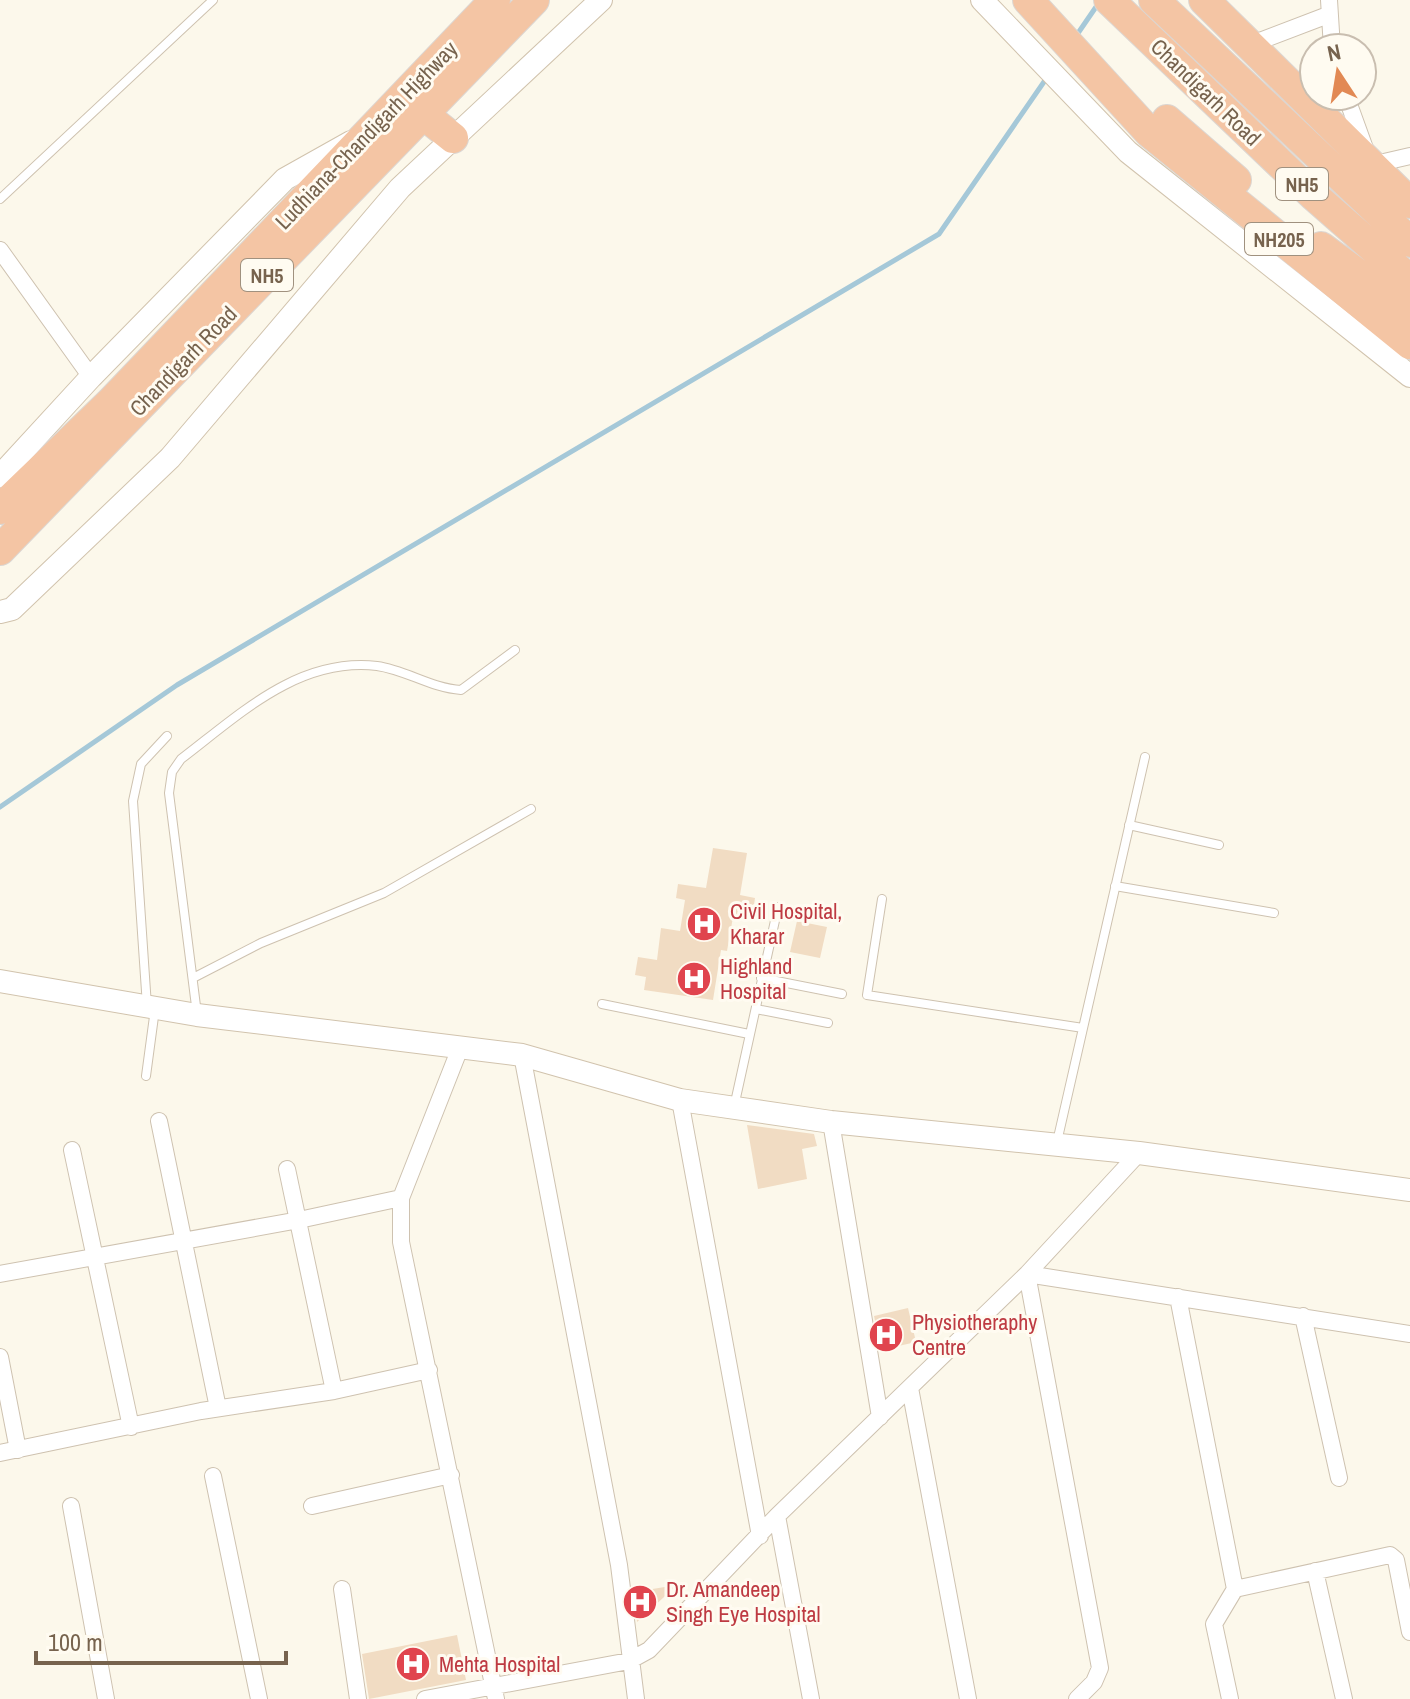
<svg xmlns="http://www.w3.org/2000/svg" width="1410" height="1699" viewBox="0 0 1410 1699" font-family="'Archivo Narrow',sans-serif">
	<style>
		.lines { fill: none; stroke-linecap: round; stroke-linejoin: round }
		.stream { stroke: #a5c8d8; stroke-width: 5 }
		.building { fill: #f1dcc3 }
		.lane-casing { stroke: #cec2b0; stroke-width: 10 }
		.street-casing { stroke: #cec2b0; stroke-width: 18 }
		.secondary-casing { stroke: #d1c3ad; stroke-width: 24 }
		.highway-casing { stroke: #dcd6d1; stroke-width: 32 }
		.lane { stroke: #fff; stroke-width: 8 }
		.street { stroke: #fff; stroke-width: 16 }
		.secondary { stroke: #fff; stroke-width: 22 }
		.highway { stroke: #f4c5a4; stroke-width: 30 }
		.labels { text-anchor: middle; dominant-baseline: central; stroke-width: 6; stroke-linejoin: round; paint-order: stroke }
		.shield { fill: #fffbf1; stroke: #a0917f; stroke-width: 2 }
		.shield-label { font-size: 20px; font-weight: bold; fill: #77634e }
		.street-label { font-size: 22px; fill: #77634e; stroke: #fffbf1 }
		.health-label { font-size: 22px; fill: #be3a42; stroke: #fffbf1; text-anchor: start }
	</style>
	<rect width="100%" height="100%" fill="#fcf8eb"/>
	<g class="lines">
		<path class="stream" d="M 1074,39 L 1098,4
			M 0,807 L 177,685 L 939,234 L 1048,76"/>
	</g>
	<path class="building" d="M 713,848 L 747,853 L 740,895 L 755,898 L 753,911 L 744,910 L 742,918 L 733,917 L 727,951 L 721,950 L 713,1000 L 644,990 L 646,977 L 635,975 L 638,957 L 657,960 L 661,928 L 680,931 L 685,900 L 676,898 L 678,884 L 706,888 Z
		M 797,921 L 827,927 L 820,958 L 790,952 Z
		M 747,1125 L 814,1134 L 817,1146 L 802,1149 L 807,1179 L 758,1189 Z
		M 908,1308 L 916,1342 L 881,1350 L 874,1316 Z
		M 677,1585 L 637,1622 L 634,1592 Z
		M 457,1635 L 466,1680 L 369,1699 L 362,1654 Z"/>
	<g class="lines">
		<g class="lane-casing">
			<path id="lane" d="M 0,199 L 213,0
				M 1129,825 L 1219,845
				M 1115,886 L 1274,913
				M 882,899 L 867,995 L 1083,1028
				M 193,978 L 261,943 L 384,893 L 531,809
				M 761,978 L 842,994
				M 602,1004 L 749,1034
				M 147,1006 L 133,801 L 141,764 L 167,736
				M 756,1009 L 828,1023
				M 197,1014 L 169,793 L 172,772 L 181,759 C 239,715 298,657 377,666 C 406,670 431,688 461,690 L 515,650
				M 146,1076 L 155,1009
				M 734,1107 L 778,907
				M 1057,1142 L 1145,757"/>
		</g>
		<g class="street-casing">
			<path id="street" d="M 1329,0 L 1332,48
				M 1252,44 L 1328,15
				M 1346,96 L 1371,165 L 1410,156
				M 0,250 L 91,377
				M 460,1048 L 401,1198 L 401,1242 L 496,1699
				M 522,1055 L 619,1565 L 636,1699
				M 680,1100 L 760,1536
				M 159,1121 L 218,1408
				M 831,1122 L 880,1417
				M 72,1150 L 131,1427
				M 287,1169 L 334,1391
				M 0,1274 L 299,1220 L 401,1198
				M 1178,1297 L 1235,1589 L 1390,1555 L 1396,1560 L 1410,1632
				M 1303,1316 L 1339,1478
				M 0,1357 L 18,1450
				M 910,1388 L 968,1699
				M 0,1453 L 201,1411 L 334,1391 L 429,1370
				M 213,1476 L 259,1699
				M 71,1506 L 106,1699
				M 312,1506 L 451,1475
				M 777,1516 L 811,1699
				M 1315,1571 L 1344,1699
				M 342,1589 L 358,1699
				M 425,1699 L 629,1661 L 649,1650 L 777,1516 L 1027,1274 L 1139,1153
				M 1077,1699 L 1094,1682 L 1100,1668 L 1027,1274 L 1410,1334
				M 1230,1699 L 1214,1624 L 1235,1589"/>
		</g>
		<g class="secondary-casing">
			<path id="secondary" d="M 982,0 L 1128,152 L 1410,376
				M 0,476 L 91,377 L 285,179 L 351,142
				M 0,612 L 12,609 L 170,458 L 400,188 L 601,0
				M 0,981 L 197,1015 L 522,1055 L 680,1100 L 831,1122 L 1139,1153 L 1410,1190"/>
		</g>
		<g class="highway-casing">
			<path id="highway" d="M 1028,0 L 1149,132 L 1410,344
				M 1109,0 L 1313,195 L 1410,280
				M 1154,0 L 1410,242
				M 1204,0 L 1410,203
				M 423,114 L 453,138
				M 1167,120 L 1236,180
				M 1321,247 L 1410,312
				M 0,509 L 111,402 L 495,0
				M 0,550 L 534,0"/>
		</g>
		<use href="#lane" class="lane"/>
		<use href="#street" class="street"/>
		<use href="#secondary" class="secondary"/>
		<use href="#highway" class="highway"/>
	</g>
	<defs>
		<g id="hospital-disc" transform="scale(1.8)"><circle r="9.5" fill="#e0444e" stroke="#fffbf1"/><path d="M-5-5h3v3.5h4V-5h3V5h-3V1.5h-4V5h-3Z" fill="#fff"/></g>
	</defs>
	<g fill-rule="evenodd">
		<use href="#hospital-disc" x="704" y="924"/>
		<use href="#hospital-disc" x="694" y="979"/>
		<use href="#hospital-disc" x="886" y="1335"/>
		<use href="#hospital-disc" x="640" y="1602"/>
		<use href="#hospital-disc" x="413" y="1664"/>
	</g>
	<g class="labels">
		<g class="shield">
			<rect x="1276" y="168" width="52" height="32" rx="6"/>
			<rect x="1245" y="223" width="68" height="32" rx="6"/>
			<rect x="241" y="259" width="52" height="32" rx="6"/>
		</g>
		<g class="shield-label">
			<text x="1302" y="184">NH5</text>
			<text x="1279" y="239">NH205</text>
			<text x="267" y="275">NH5</text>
		</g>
		<g class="street-label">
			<text transform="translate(1206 92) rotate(44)">Chandigarh Road</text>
			<text transform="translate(366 135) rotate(-46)">Ludhiana-Chandigarh Highway</text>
			<text transform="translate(183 361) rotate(-46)">Chandigarh Road</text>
		</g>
		<g class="health-label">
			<text x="730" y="911">Civil Hospital,<tspan x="730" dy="25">Kharar</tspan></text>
			<text x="720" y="966">Highland<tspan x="720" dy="25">Hospital</tspan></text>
			<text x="912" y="1322">Physiotheraphy<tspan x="912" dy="25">Centre</tspan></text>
			<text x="666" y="1589">Dr. Amandeep<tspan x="666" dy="25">Singh Eye Hospital</tspan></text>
			<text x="439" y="1664">Mehta Hospital</text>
		</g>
	</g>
	<g transform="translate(1338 72) rotate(348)"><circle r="38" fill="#fffbf1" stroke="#c9beb0" stroke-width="2"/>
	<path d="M0-6L14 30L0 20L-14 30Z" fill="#e28954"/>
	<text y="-12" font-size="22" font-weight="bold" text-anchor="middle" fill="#77634e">N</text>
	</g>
	<path d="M36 1651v12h250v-12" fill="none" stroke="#77634e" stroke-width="4"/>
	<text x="48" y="1651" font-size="24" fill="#77634e" stroke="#fffbf1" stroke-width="6" paint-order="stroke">100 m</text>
</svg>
